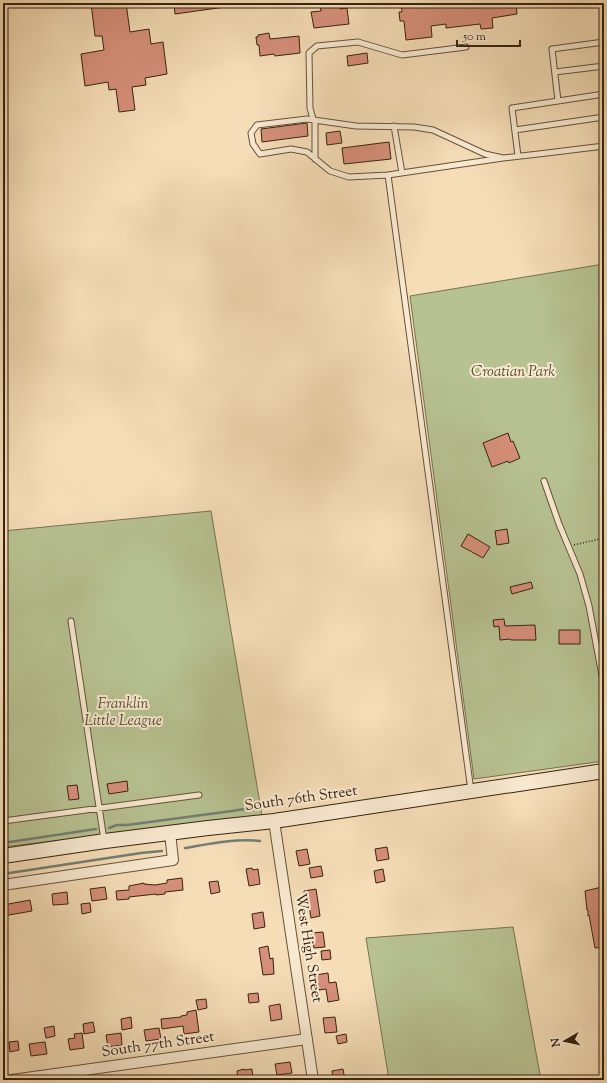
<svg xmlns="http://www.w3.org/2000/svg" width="607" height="1083" viewBox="0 0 607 1083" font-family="'Sorts Mill Goudy',serif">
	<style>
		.green { fill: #b7c292; stroke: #777251 }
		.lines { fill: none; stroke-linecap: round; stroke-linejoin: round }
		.stream { stroke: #747e72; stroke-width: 2.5 }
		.building { fill: #d68f7a; stroke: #372310 }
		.lane-casing { stroke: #66523a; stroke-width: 7 }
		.street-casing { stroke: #66523a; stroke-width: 12 }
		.secondary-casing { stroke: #372310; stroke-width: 16 }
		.path { stroke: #372310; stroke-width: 1.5; stroke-dasharray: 1 2; stroke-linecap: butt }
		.lane { stroke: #f8e9d0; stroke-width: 5 }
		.street { stroke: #f8e9d0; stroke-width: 10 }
		.secondary { stroke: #f8e9d0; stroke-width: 14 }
		.labels { text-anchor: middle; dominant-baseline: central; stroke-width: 4; stroke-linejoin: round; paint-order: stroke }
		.park-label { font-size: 15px; font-style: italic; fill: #574b30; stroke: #f8e9d0 }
		.street-label { font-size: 15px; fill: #372310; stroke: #f8e9d0 }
	</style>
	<rect width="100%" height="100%" fill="#f5ddb7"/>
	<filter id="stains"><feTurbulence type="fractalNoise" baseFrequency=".005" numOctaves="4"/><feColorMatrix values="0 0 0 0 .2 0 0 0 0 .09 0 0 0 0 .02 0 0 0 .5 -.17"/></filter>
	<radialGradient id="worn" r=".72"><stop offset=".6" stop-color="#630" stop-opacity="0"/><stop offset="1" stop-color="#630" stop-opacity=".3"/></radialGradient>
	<path class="green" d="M 604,264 L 604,761 L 474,779 L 410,296 Z
		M 211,511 L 262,816 L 3,847 L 3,531 Z
		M 513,927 L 541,1080 L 389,1080 L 366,938 Z"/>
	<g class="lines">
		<path class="stream" d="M 109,828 L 117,825 L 127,825 L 232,811 L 263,806
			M 3,843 L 96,829
			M 185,848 C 209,844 235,838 260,841
			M 3,874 L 141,853 L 162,851"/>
	</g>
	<path class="building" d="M 91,3 L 126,3 L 130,32 L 149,29 L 151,44 L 163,42 L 167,74 L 145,78 L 146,85 L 132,87 L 135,110 L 119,112 L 116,89 L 109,90 L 108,82 L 85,86 L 81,54 L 104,50 L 102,36 L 95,36 Z
		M 174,3 L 224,3 L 225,7 L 175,14 Z
		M 320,3 L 339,3 L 340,9 L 347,8 L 349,24 L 314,28 L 311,12 L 321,11 Z
		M 401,3 L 516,3 L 517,14 L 492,18 L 493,28 L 481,29 L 480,24 L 446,28 L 446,24 L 431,26 L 432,37 L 406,40 L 404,21 L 400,21 L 399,12 L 402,12 Z
		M 269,33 L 270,39 L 299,36 L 300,53 L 275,56 L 274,54 L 260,56 L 259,45 L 257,45 L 256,37 L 258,37 L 258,35 Z
		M 367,53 L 368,63 L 348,66 L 347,56 Z
		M 307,123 L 308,136 L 262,142 L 261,129 Z
		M 340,131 L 342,143 L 327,145 L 326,133 Z
		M 389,142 L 391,159 L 344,164 L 342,148 Z
		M 508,433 L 511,442 L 513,441 L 520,458 L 509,463 L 508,461 L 492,467 L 483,443 Z
		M 507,529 L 509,543 L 497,545 L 495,531 Z
		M 468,534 L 490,547 L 483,558 L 461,546 Z
		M 531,582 L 533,588 L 512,594 L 510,587 Z
		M 504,619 L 505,626 L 535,625 L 536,640 L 511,640 L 510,639 L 500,640 L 499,626 L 494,627 L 493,620 Z
		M 559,630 L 580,630 L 580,644 L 559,644 Z
		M 127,781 L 128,791 L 109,794 L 107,784 Z
		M 77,785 L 79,799 L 69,800 L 67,786 Z
		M 387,847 L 389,859 L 377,861 L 375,849 Z
		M 307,849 L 310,864 L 299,866 L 296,851 Z
		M 321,866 L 323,876 L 311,878 L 309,868 Z
		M 252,868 L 253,870 L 258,869 L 260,884 L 249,886 L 246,869 Z
		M 383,869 L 385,881 L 376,883 L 374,871 Z
		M 182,878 L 183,890 L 165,892 L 165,894 L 156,895 L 156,894 L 129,897 L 129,899 L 117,900 L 116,891 L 129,890 L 129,886 L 144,883 L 144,884 L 155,885 L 167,883 L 167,880 Z
		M 218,881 L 220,892 L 211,894 L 209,882 Z
		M 105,887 L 107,899 L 92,901 L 90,889 Z
		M 602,887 L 604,897 L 600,897 L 601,908 L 600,908 L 603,925 L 604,925 L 604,947 L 595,948 L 589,915 L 588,916 L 588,910 L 587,910 L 585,891 Z
		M 316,889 L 320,916 L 311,918 L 309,906 L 307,906 L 304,891 Z
		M 67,892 L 68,904 L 53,905 L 52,894 Z
		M 30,900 L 32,911 L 3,916 L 3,905 Z
		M 90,903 L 91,912 L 82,914 L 81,904 Z
		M 263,912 L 265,927 L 254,929 L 252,914 Z
		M 323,932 L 325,947 L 314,948 L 311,933 Z
		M 268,946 L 270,959 L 273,958 L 274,974 L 263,975 L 259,948 Z
		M 330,950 L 331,959 L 322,960 L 321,951 Z
		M 328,973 L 329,983 L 336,982 L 339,1000 L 328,1002 L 326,989 L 319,990 L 316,975 Z
		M 258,993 L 259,1002 L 249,1003 L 248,994 Z
		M 206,999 L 207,1008 L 198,1010 L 196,1000 Z
		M 280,1004 L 282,1019 L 271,1021 L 269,1006 Z
		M 196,1010 L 199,1032 L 184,1034 L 183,1026 L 162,1029 L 161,1019 L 181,1017 L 181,1016 L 187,1015 L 187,1012 Z
		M 131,1017 L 132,1028 L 122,1030 L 121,1019 Z
		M 335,1017 L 337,1032 L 325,1033 L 323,1018 Z
		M 93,1022 L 95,1032 L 84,1034 L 83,1024 Z
		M 54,1026 L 55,1036 L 46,1038 L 44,1028 Z
		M 159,1028 L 161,1039 L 146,1041 L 144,1030 Z
		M 82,1033 L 84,1048 L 70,1050 L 68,1039 L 75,1038 L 74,1034 Z
		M 121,1033 L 122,1045 L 108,1047 L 106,1035 Z
		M 346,1034 L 347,1042 L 338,1044 L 336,1036 Z
		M 18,1041 L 19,1050 L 10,1052 L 9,1042 Z
		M 45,1042 L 47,1054 L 31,1056 L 29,1044 Z
		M 290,1062 L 292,1073 L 277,1075 L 275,1064 Z
		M 244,1069 L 244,1070 L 252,1069 L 253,1080 L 238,1080 L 237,1071 Z
		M 343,1069 L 345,1080 L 333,1080 L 332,1071 Z"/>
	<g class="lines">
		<g class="lane-casing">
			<path id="lane" d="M 555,72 L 604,66
				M 558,101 L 552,49 L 604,42
				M 313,119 L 310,108 L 309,53 L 317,46 L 358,42 L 402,55 L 466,47
				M 394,126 L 402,173
				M 515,130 L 604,117
				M 518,156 L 512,108 L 604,94
				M 315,159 L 315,120
				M 388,175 L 349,177 L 330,171 L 307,152 L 291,149 L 260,154 L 253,144 L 251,133 L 257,125 L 307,119 L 356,126 L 414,127 L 433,130 L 485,154 L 503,158 L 547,153 L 604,146
				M 544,481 L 559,524 L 580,574 L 589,606 L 604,686
				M 71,621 L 104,840
				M 471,791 L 388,175 L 503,158
				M 3,821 L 199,795"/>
		</g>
		<g class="street-casing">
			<path id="street" d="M 274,821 L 313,1080
				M 3,885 L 173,860 L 170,833
				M 12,1080 L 307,1039"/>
		</g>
		<g class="secondary-casing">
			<path id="secondary" d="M 3,856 L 105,841 L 208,828 L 274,821 L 604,771"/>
		</g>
		<path class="path" d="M 574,545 L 604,538"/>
		<use href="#lane" class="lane"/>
		<use href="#street" class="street"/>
		<use href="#secondary" class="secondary"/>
	</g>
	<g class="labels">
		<g class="park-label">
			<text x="513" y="372">Croatian Park</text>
			<text x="123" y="704">Franklin<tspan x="123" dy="17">Little League</tspan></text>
		</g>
		<g class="street-label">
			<text transform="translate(301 799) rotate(-8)">South 76th Street</text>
			<text transform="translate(308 948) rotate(81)">West High Street</text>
			<text transform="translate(158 1045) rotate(-8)">South 77th Street</text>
		</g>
	</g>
	<rect width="607" height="1083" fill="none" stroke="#f5ddb7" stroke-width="16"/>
	<rect x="4" y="4" width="599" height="1075" fill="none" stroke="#372310" stroke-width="2"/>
	<rect x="8" y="8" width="591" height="1067" fill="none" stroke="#372310"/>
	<g transform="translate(565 1041) rotate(261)" stroke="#f8e9d0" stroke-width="3" paint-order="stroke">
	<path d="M0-3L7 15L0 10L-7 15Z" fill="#372310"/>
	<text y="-6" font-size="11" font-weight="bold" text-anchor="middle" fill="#372310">N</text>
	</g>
	<path d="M457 40v6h63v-6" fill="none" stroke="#372310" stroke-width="2"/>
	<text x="463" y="40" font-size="12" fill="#372310" stroke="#f8e9d0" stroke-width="3" paint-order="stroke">50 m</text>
	<rect width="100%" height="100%" filter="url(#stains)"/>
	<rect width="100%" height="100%" fill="url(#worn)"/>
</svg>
